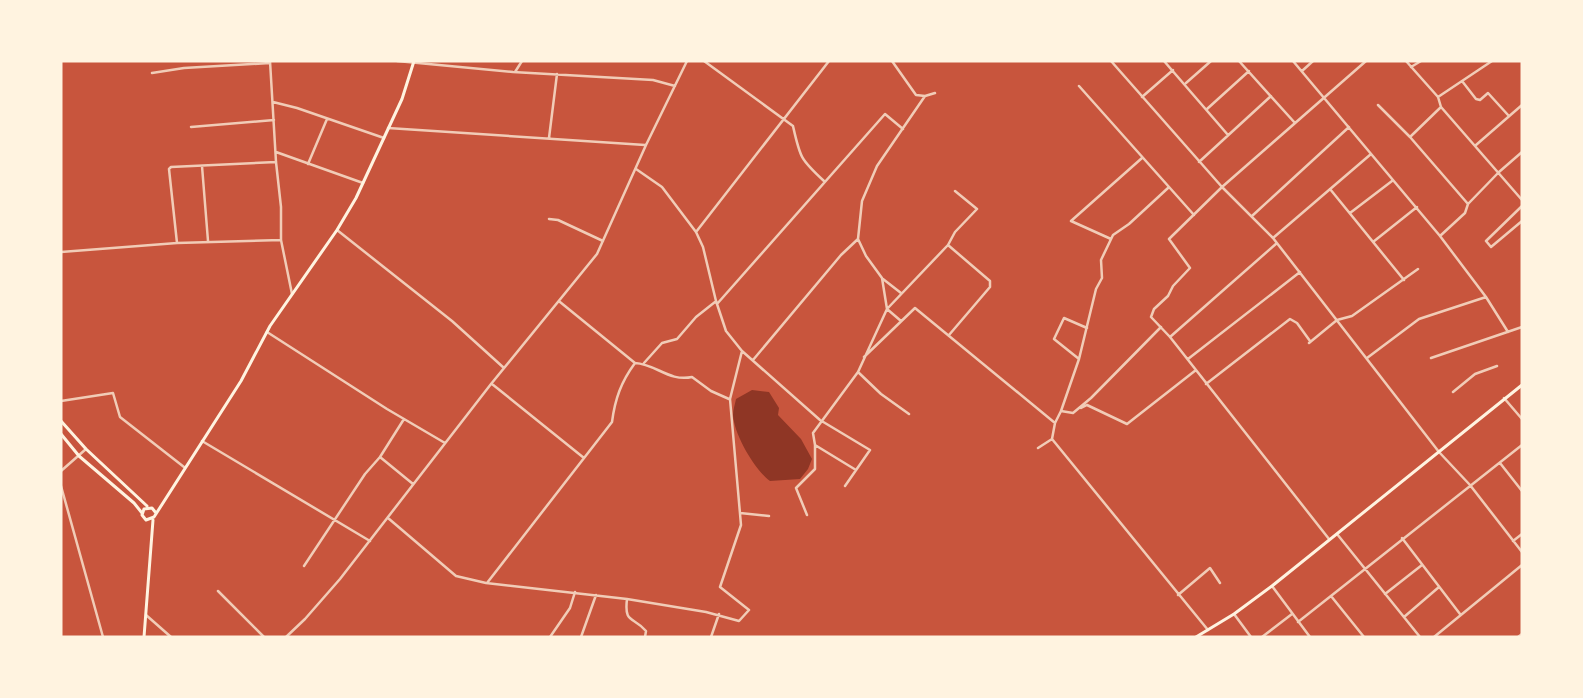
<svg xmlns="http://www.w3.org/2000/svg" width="1583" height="698" viewBox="0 0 1583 698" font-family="'Source Serif 4',serif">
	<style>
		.water { fill: #8f3625 }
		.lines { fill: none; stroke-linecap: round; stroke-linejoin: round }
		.minor { stroke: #f1ccb7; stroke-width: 2.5 }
		.secondary { stroke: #fff3e0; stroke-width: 3 }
	</style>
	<rect width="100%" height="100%" fill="#c8553d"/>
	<path class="water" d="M 752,390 L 769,392 L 779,408 L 778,415 L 801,439 L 812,459 L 808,469 L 800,479 L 770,481 C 754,469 734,434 733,415 C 733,410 735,404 736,399 Z"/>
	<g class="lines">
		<path class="minor" d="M 270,61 L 276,162 L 281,207 L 281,240 L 292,294
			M 397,61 L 513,72 L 653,80 L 675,86
			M 704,61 L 793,126 C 800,157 800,159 824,181
			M 892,61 L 916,95 L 925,96 L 935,93
			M 1111,61 L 1222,187 L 1273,238 L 1439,452 L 1470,485 L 1522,552
			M 1164,61 L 1228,135
			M 1239,61 L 1295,123
			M 1293,61 L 1440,236 L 1486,297 L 1508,332
			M 1406,61 L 1438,97 L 1441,107 L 1522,200
			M 1411,67 L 1421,61
			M 1302,71 L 1313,61
			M 515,72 L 522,61
			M 152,73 L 184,68 L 270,63
			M 1462,81 L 1476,99 L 1480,100 L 1488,93 L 1508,115
			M 1186,83 L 1211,61
			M 1079,86 L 1194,215
			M 1142,97 L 1173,70
			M 1438,97 L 1492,61
			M 273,102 L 297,108 L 384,138
			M 1378,105 L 1410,137 L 1468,204
			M 1207,109 L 1249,71
			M 191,127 L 274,120
			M 388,128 L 645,145
			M 1410,137 L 1441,107
			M 549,138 L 557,74
			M 1476,145 L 1522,105
			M 276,152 L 363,183
			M 1199,162 L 1271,96
			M 308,164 L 327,119
			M 202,166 L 208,241
			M 636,169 L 662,187 L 696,232 L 703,247 L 716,301 L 726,331 L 742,351 L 820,420 L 870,450 L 845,486
			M 1330,189 L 1404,280
			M 1522,206 L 1486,241 L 1491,247 L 1522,221
			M 1350,213 L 1392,181
			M 1252,216 L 1349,127
			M 549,219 L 558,220 L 603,241
			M 337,230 L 452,321 L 504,368
			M 696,232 L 829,61
			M 1440,236 L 1465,213 L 1468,204 L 1499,172 L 1522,152
			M 1273,238 L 1371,154
			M 1111,239 L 1071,221 L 1142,158
			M 1373,242 L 1417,207
			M 177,243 L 169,169 L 171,167 L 276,162
			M 948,245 L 955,232 L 977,209 L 955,191
			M 61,252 L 177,243 L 281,240
			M 883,279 L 901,293
			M 560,302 L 635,363 C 656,364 669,382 692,377 L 711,391 L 729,399
			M 717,304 L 885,114 L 903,129
			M 901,321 L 887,309 L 948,245 L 990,281 L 990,287 L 949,335
			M 267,332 L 387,409 L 445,443
			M 1170,337 L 1277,243
			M 1309,343 L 1337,320 L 1352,316 L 1418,269
			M 864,357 L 915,308 L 1055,423 L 1052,439 L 1208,630
			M 1367,358 L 1419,319 L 1486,297
			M 1431,358 L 1522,327
			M 1079,359 L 1096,289 L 1102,278 L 1101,260 L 1113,235 L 1129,224 L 1168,188
			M 1188,359 L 1300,272
			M 753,360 L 841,255 L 858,239
			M 644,363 L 662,343 L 677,339 L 696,317 L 715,302
			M 858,372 L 881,394 L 909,414
			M 492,384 L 584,458
			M 1206,384 L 1290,319 L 1297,323 L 1310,341
			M 1453,392 L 1475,374 L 1497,366
			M 1504,398 L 1522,419
			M 61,401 L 113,393 L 120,417 L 184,467
			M 1081,408 L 1087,405 L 1127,424 L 1196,370
			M 1061,411 L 1079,359 L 1054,339 L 1064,318 L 1087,328
			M 1055,423 L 1061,411 L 1073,413 L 1091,398 L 1161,327
			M 202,441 L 370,541
			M 815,445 L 856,470
			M 1038,448 L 1052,439
			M 380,457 L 404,419
			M 1500,463 L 1522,491
			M 61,471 L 86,449
			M 61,486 L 103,637
			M 740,513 L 769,516
			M 807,515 L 796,488 L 815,469 L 815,445 L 813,433 L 858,372 L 887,309 L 882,278 L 866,256 L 858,239 L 862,201 L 877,166 L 925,96
			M 388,518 L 456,576 L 486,583 L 627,599 L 706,612 L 739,621 L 749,610 L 720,587 L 741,525 L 730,399 L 742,351
			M 1337,534 L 1420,637
			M 1402,538 L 1460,614
			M 1329,539 L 1170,337 L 1151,317 L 1154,309 L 1168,296 L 1173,286 L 1190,268 L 1169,239 L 1222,187 L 1366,61
			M 1513,541 L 1522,534
			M 304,566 L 365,474 L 380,457 L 413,484
			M 487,583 L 612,422 C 615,399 621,382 635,363
			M 1272,586 L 1310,637
			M 218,591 L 264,637
			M 1385,594 L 1422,565
			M 1178,595 L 1210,568 L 1220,583
			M 1331,596 L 1364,637
			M 627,599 C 624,624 633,616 646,631 L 645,637
			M 1234,614 L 1251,637
			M 146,615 L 171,637
			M 1404,617 L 1439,587
			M 1298,622 L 1522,445
			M 286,637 L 305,619 L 340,579 L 491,384 L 597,254 L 646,145 L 687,61
			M 550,637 L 570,608 L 575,592
			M 581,637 L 596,595
			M 711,637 L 719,614
			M 1262,637 L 1292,614
			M 1434,637 L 1522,565
			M 1518,637 L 1522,634"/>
		<path class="secondary" d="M 61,421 L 86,449 L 147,506
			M 61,434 L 79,456 L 134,503 L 142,513
			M 156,513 L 152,508 L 144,509 L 142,515 L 146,520 L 154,517 L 241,381 L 270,326 L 337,230 L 356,198 L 402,99 L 414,61
			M 144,637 L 153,520
			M 1196,637 L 1234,614 L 1272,586 L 1522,385"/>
	</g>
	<rect width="1583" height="698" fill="none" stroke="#fff3e0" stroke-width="125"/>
</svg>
